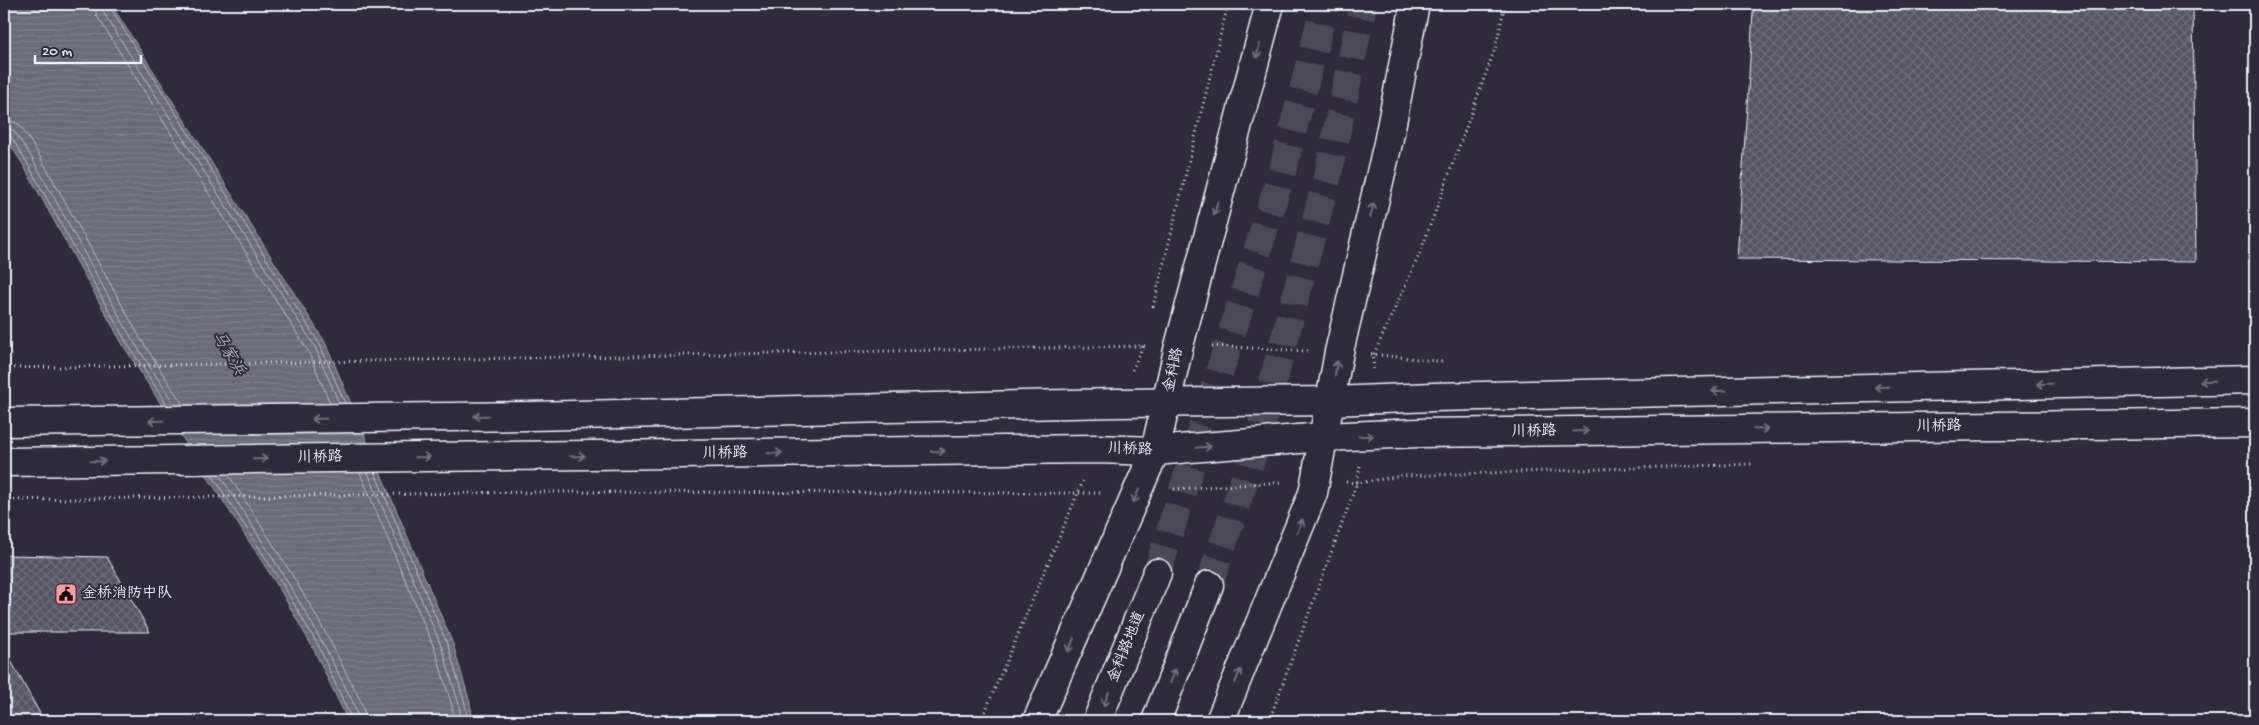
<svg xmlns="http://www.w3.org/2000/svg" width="2259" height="725" viewBox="0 0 2259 725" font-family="'Gochi Hand','LXGW WenKai TC',sans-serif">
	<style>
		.water { fill: url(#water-rules); stroke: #9c9fab }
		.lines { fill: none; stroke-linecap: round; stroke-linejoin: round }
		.shore { stroke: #b5bbc5; stroke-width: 1 }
		.building { fill: url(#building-cross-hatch); stroke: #e8f1f8 }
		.major-tunnel { stroke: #4b4859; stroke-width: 28; stroke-dasharray: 28 14; stroke-linecap: butt }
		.minor-casing { stroke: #e8f1f8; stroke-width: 31 }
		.major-casing { stroke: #e8f1f8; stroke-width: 31 }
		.path { stroke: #e8f1f8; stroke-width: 3; stroke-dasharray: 1 4; stroke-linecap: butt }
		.minor { stroke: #2f2a3d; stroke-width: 28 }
		.major { stroke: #2f2a3d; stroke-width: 28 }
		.oneway { stroke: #70707e }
		.labels { text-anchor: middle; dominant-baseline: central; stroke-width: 4; stroke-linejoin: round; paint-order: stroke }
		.street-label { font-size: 15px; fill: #e8f1f8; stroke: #2f2a3d }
		.poi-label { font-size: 15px; fill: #e8f1f8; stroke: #2f2a3d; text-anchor: start }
		.water-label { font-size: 16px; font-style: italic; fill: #afb4be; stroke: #2f2a3d }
	</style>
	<defs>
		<pattern id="water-rules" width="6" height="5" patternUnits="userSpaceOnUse" patternTransform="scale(1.25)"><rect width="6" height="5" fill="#696978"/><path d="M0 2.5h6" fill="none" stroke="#7e7f8c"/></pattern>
		<pattern id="building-cross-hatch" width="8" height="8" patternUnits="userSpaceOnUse" patternTransform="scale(1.25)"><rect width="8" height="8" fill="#575565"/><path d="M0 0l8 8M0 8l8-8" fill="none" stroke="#6f6e7c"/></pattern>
	</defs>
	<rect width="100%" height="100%" fill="#2f2a3d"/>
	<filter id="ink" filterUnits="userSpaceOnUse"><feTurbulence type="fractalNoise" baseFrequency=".02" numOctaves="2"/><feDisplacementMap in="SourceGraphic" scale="10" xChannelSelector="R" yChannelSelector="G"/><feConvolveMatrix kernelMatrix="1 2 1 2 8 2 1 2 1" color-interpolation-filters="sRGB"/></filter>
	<g filter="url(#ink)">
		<path class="water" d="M 4,4 L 111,4 L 325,342 L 453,644 L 470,703 L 473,721 L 348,721 L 314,650 L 279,588 L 123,345 L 22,163 L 4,135 Z"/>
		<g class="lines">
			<path class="shore" d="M 94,4 L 97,16 L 308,351 L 330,403
				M 101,4 L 103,12 L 315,347 L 339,403
				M 108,4 L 320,345 L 345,403
				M 4,119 L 19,124 L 38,153 L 139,336 L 183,405
				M 4,127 L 14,131 L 32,158 L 132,339 L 175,405
				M 4,133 L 10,135 L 26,161 L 127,343 L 167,405
				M 360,473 L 435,650 L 452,706 L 454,721
				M 368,473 L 442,648 L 459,705 L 461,721
				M 375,473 L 448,646 L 465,704 L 468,721
				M 219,474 C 262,541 306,607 341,679 C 347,692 358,707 358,721
				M 228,474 C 270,540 314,605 347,675 C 354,689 365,705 366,721
				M 212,475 L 283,585 L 319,647 L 352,721"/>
		</g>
		<path class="building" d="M 1759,4 L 2193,4 L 2196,262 L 1737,259 L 1753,13 Z
			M 4,555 L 107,557 L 150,632 L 4,632 Z
			M 4,648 L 44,721 L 4,721 Z"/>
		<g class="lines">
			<path class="major-tunnel" d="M 1157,573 L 1282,172 L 1325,4
				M 1209,585 L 1257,442 L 1329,170 L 1363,4"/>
			<g class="minor-casing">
				<path id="minor" d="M 4,422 L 530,416 L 1117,403 L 1331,401 L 1433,397 L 2255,380
					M 4,462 L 1096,449 L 1155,451 L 1323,437 L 1418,433 L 2255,423"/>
			</g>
			<g class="major-casing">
				<path id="major" d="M 1037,721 L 1155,451 L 1179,346 L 1270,4
					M 1097,721 L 1157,573
					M 1156,721 L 1209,585
					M 1220,721 L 1313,493 L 1339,352 L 1388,143 L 1415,4"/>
			</g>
			<path class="path" d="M 1153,307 L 1228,4
				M 1212,346 L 1308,351
				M 1371,354 L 1445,362
				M 4,368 L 1145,346
				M 1373,369 L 1374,354 L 1420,253 L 1496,46 L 1505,4
				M 1132,370 L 1144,344
				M 1346,482 L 1357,483 L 1401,476 L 1752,464
				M 1174,489 L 1283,482
				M 4,500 L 536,492 L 1101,493
				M 981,721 L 1083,481
				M 1269,721 L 1357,483 L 1360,466"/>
			<use href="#minor" class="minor"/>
			<use href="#major" class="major"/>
		</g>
		<defs><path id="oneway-shaft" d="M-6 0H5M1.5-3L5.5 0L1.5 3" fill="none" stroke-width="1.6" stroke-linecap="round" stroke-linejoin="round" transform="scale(1.25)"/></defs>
		<g class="oneway">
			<use href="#oneway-shaft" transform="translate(1258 51) rotate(105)"/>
			<use href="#oneway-shaft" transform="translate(1216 208) rotate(105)"/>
			<use href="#oneway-shaft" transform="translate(1372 210) rotate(-77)"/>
			<use href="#oneway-shaft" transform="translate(1336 368) rotate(-81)"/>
			<use href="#oneway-shaft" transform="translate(2207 381) rotate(179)"/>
			<use href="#oneway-shaft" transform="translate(2044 384) rotate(179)"/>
			<use href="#oneway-shaft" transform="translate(1882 387) rotate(179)"/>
			<use href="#oneway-shaft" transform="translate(1719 391) rotate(179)"/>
			<use href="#oneway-shaft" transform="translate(481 416) rotate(179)"/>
			<use href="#oneway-shaft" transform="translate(319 419) rotate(179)"/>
			<use href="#oneway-shaft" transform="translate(156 421) rotate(179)"/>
			<use href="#oneway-shaft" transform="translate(1761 429) rotate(-1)"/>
			<use href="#oneway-shaft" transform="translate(1581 431) rotate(-1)"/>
			<use href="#oneway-shaft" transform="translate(1366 436) rotate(-2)"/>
			<use href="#oneway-shaft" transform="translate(1204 447) rotate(-5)"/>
			<use href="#oneway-shaft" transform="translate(938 451) rotate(-1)"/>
			<use href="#oneway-shaft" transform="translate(775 453) rotate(-1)"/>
			<use href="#oneway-shaft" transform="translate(578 456) rotate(-1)"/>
			<use href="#oneway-shaft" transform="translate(423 457) rotate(-1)"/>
			<use href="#oneway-shaft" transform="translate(260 459) rotate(-1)"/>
			<use href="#oneway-shaft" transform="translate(98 461) rotate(-1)"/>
			<use href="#oneway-shaft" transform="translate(1136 496) rotate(114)"/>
			<use href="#oneway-shaft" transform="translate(1300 526) rotate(-68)"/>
			<use href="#oneway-shaft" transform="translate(1071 645) rotate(114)"/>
			<use href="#oneway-shaft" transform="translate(1173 676) rotate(-69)"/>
			<use href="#oneway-shaft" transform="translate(1238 676) rotate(-68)"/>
			<use href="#oneway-shaft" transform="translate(1106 699) rotate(112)"/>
		</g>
	</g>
	<defs>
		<g id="civic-square" transform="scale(1.125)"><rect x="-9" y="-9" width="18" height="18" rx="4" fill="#ff9aa2" stroke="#2f2a3d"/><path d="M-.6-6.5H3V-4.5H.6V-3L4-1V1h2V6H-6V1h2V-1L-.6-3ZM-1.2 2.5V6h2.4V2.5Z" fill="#111"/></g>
	</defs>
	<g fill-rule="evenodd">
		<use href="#civic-square" x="66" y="594"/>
	</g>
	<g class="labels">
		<g class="street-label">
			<text transform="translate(1174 370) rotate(-78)">金科路</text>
			<text transform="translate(1939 427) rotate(-1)">川桥路</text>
			<text transform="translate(1534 432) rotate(-1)">川桥路</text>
			<text transform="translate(1130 450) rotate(1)">川桥路</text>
			<text transform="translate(725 454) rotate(-1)">川桥路</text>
			<text transform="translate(320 458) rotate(-1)">川桥路</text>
			<text transform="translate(1127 647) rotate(-68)">金科路地道</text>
		</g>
		<g class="poi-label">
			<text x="82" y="594">金桥消防中队</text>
		</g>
		<g class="water-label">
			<text transform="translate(227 354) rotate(59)">马家浜</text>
		</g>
	</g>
	<rect width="2259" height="725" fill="none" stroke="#2f2a3d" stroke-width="20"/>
	<rect x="10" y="10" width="2239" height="705" fill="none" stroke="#e8f1f8" stroke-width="2" filter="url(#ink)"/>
	<path d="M35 55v8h106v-8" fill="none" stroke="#e8f1f8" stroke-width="2.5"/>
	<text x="42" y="55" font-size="15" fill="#e8f1f8" stroke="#2f2a3d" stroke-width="4" paint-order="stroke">20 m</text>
</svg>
